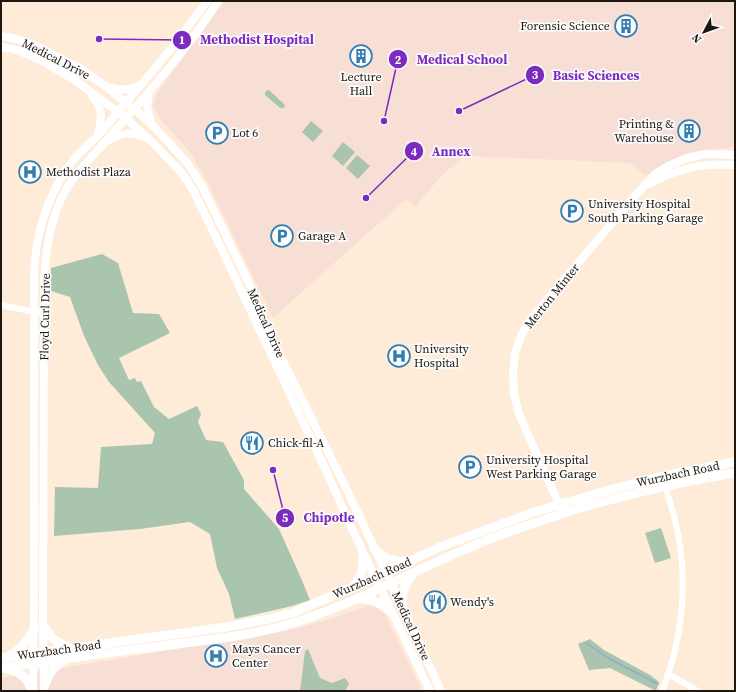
<svg xmlns="http://www.w3.org/2000/svg" width="736" height="692" viewBox="0 0 736 692" font-family="'Source Serif 4',serif">
	<style>
		.education { fill: #f8dfd6 }
		.green { fill: #a9c5ad }
		.lines { fill: none; stroke-linecap: round; stroke-linejoin: round }
		.stream { stroke: #8dadd0; stroke-width: 1.5 }
		.street { stroke: #fff; stroke-width: 6 }
		.secondary { stroke: #fff; stroke-width: 8 }
		.primary { stroke: #fff; stroke-width: 9 }
		.labels { text-anchor: middle; dominant-baseline: central; stroke-width: 3.5; stroke-linejoin: round; paint-order: stroke }
		.poi-label { font-size: 12px; fill: #1d1710; stroke: #fcfcfc; text-anchor: start }
		.street-label { font-size: 12px; fill: #1d1710; stroke: #fcfcfc }
		.leader { fill: none; stroke: #7b2cbf; stroke-width: 1.5 }
		.callout-dot { fill: #7b2cbf; stroke: #fcfcfc; stroke-width: 1.5 }
		.mark-label { font-size: 12px; text-anchor: middle; font-weight: bold; fill: #fff }
		.callout-label { font-size: 13px; text-anchor: middle; font-weight: bold; fill: #7b2cbf; stroke: #fcfcfc; stroke-width: 3.5; stroke-linejoin: round; paint-order: stroke }
	</style>
	<rect width="100%" height="100%" fill="#feecd9"/>
	<path class="education" d="M 224,1 L 735,1 L 735,147 L 694,151 L 678,157 L 645,176 L 630,163 L 465,156 L 442,175 L 415,207 L 406,199 L 273,318 L 208,183 L 190,152 L 162,121 L 153,107 L 157,93 Z
		M 366,606 L 377,608 L 386,616 L 422,691 L 1,691 L 1,678 L 285,631 L 331,619 Z"/>
	<path class="green" d="M 267,90 L 269,90 L 284,104 L 285,106 L 283,108 L 280,108 L 265,95 L 265,93 Z
		M 311,121 L 323,131 L 313,142 L 302,132 Z
		M 343,142 L 355,152 L 343,166 L 332,156 Z
		M 357,155 L 370,166 L 358,179 L 346,168 Z
		M 102,254 L 118,263 L 133,313 L 159,314 L 170,333 L 119,358 L 129,380 L 135,378 L 137,382 L 141,381 L 154,407 L 169,419 L 197,406 L 201,414 L 198,422 L 206,440 L 223,442 L 244,480 L 244,489 L 279,529 L 301,578 L 310,600 L 292,606 L 235,619 L 229,594 L 217,568 L 210,534 L 190,522 L 140,529 L 54,536 L 55,487 L 98,488 L 101,447 L 152,444 L 155,433 L 109,382 L 98,365 L 84,336 L 70,297 L 51,291 L 51,268 Z
		M 661,528 L 671,558 L 655,563 L 645,533 Z
		M 590,639 L 604,650 L 650,675 L 659,682 L 656,691 L 610,668 L 589,670 L 578,644 Z
		M 308,649 L 320,678 L 332,683 L 345,678 L 349,684 L 345,691 L 300,691 L 305,651 Z"/>
	<g class="lines">
		<path class="stream" d="M 586,643 L 608,658 L 658,684"/>
		<path class="street" d="M 1,305 L 44,314
			M 668,674 L 698,691
			M 662,691 C 682,642 688,586 678,534 C 675,517 669,500 665,484"/>
		<path class="secondary" d="M 1,36 L 17,39 L 34,45 L 80,68 L 105,86 L 139,113 L 157,130 L 188,164 L 203,188 L 247,279 L 270,335 L 346,488 L 391,583 L 441,691
			M 1,47 L 14,49 L 41,60 L 76,81 L 126,118 L 154,144 L 179,170 L 186,179 L 194,192 L 223,252 L 329,477 L 350,525 L 430,691
			M 109,87 C 123,91 126,90 140,86
			M 149,92 L 147,106 L 151,123
			M 92,95 C 102,110 103,116 98,133
			M 109,140 C 124,132 128,132 145,137
			M 649,184 C 667,174 686,167 706,165 C 716,164 726,165 735,165
			M 561,509 L 519,414 L 514,394 L 513,372 L 515,353 L 521,336 L 530,320 L 633,198 L 655,174 L 670,165 L 688,158 L 706,154 L 735,155
			M 44,687 L 43,625 L 44,279 C 46,252 49,226 60,202 C 70,178 89,160 106,141 C 145,96 186,52 218,1
			M 33,691 L 34,597 L 34,278 C 35,249 39,225 51,198 C 56,186 66,169 74,159 C 83,149 93,141 102,131 C 138,88 175,47 207,1"/>
		<path class="primary" d="M 374,549 C 386,559 390,561 405,562
			M 354,585 C 363,574 364,567 363,553
			M 361,599 C 374,598 382,604 391,612
			M 402,608 C 402,592 403,587 413,574
			M 43,625 C 52,639 55,642 71,648
			M 9,656 C 21,650 27,641 34,630
			M 1,658 L 226,627 L 269,619 L 292,613 L 353,587 L 440,547 L 534,512 L 609,490 L 663,476 L 735,462
			M 1,668 C 59,659 118,652 176,644 C 215,639 255,635 293,623 C 336,610 376,590 417,571 C 440,560 464,550 487,540 C 513,530 540,521 567,512 C 623,495 677,482 735,473
			M 5,668 C 21,673 26,675 32,691
			M 44,687 C 50,673 51,668 65,660"/>
	</g>
	<defs>
		<g id="building-ring" transform="scale(1.15)"><circle r="9.5" fill="#fcfcfc" stroke="#327eb1" stroke-width="1.5"/><path d="M-4-6H4V6H1V3H-1V6H-4ZM-2.5-4.3h1.7v1.8h-1.7ZM.8-4.3h1.7v1.8H.8ZM-2.5-1h1.7V.8h-1.7ZM.8-1h1.7V.8H.8Z" fill="#327eb1"/></g>
		<g id="parking-ring" transform="scale(1.15)"><circle r="9.5" fill="#fcfcfc" stroke="#327eb1" stroke-width="1.5"/><path d="M-3.5-5.5H1a3.5 3.5 0 0 1 0 7H-1V5.5H-3.5ZM-1-3.4V-.6H.8a1.4 1.4 0 0 0 0-2.8Z" fill="#327eb1"/></g>
		<g id="hospital-ring" transform="scale(1.15)"><circle r="9.5" fill="#fcfcfc" stroke="#327eb1" stroke-width="1.5"/><path d="M-5-5h3v3.5h4V-5h3V5h-3V1.5h-4V5h-3Z" fill="#327eb1"/></g>
		<g id="restaurant-ring" transform="scale(1.15)"><circle r="9.5" fill="#fcfcfc" stroke="#327eb1" stroke-width="1.5"/><path d="M-5-6h1v4h1v-4h1v4h1v-4h1v5L-1.5 .5V6h-2V.5L-5-1ZM5-6V6H3V1.5H1.5Q1.5-4 5-6Z" fill="#327eb1"/></g>
	</defs>
	<g fill-rule="evenodd">
		<use href="#building-ring" x="626" y="26"/>
		<use href="#building-ring" x="361" y="56"/>
		<use href="#building-ring" x="689" y="131"/>
		<use href="#parking-ring" x="217" y="133"/>
		<use href="#hospital-ring" x="30" y="172"/>
		<use href="#parking-ring" x="572" y="211"/>
		<use href="#parking-ring" x="282" y="236"/>
		<use href="#hospital-ring" x="399" y="356"/>
		<use href="#restaurant-ring" x="252" y="443"/>
		<use href="#parking-ring" x="470" y="467"/>
		<use href="#restaurant-ring" x="435" y="602"/>
		<use href="#hospital-ring" x="216" y="656"/>
	</g>
	<g class="labels">
		<g class="poi-label">
			<text x="610" y="26" text-anchor="end">Forensic Science</text>
			<text x="361" y="77" text-anchor="middle">Lecture<tspan x="361" dy="14">Hall</tspan></text>
			<text x="674" y="124" text-anchor="end">Printing &amp;<tspan x="674" dy="14">Warehouse</tspan></text>
			<text x="232" y="133">Lot 6</text>
			<text x="46" y="172">Methodist Plaza</text>
			<text x="588" y="204">University Hospital<tspan x="588" dy="14">South Parking Garage</tspan></text>
			<text x="298" y="236">Garage A</text>
			<text x="414" y="349">University<tspan x="414" dy="14">Hospital</tspan></text>
			<text x="268" y="443">Chick-fil-A</text>
			<text x="486" y="460">University Hospital<tspan x="486" dy="14">West Parking Garage</tspan></text>
			<text x="450" y="602">Wendy's</text>
			<text x="232" y="649">Mays Cancer<tspan x="232" dy="14">Center</tspan></text>
		</g>
		<g class="street-label">
			<text transform="translate(56 59) rotate(27)">Medical Drive</text>
			<text transform="translate(552 296) rotate(-51)">Merton Minter</text>
			<text transform="translate(45 317) rotate(-89)">Floyd Curl Drive</text>
			<text transform="translate(266 323) rotate(66)">Medical Drive</text>
			<text transform="translate(678 474) rotate(-12)">Wurzbach Road</text>
			<text transform="translate(372 578) rotate(-24)">Wurzbach Road</text>
			<text transform="translate(411 626) rotate(65)">Medical Drive</text>
			<text transform="translate(59 650) rotate(-8)">Wurzbach Road</text>
		</g>
	</g>
	<path class="leader" d="M99 39L182 40M384 121L398 59M459 111L535 75M366 198L414 151M273 470L285 518"/>
	<g class="callout-dot">
		<circle cx="99" cy="39" r="4"/>
		<circle cx="384" cy="121" r="4"/>
		<circle cx="459" cy="111" r="4"/>
		<circle cx="366" cy="198" r="4"/>
		<circle cx="273" cy="470" r="4"/>
		<circle cx="182" cy="40" r="10"/>
		<circle cx="398" cy="59" r="10"/>
		<circle cx="535" cy="75" r="10"/>
		<circle cx="414" cy="151" r="10"/>
		<circle cx="285" cy="518" r="10"/>
	</g>
	<g class="mark-label">
		<text x="182" y="44">1</text>
		<text x="398" y="64">2</text>
		<text x="535" y="79">3</text>
		<text x="414" y="156">4</text>
		<text x="285" y="522">5</text>
	</g>
	<g class="callout-label">
		<text x="257" y="44">Methodist Hospital</text>
		<text x="462" y="64">Medical School</text>
		<text x="596" y="80">Basic Sciences</text>
		<text x="451" y="156">Annex</text>
		<text x="329" y="522">Chipotle</text>
	</g>
	<rect width="736" height="692" fill="none" stroke="#1d1710" stroke-width="4"/>
	<g transform="translate(704 32) rotate(229)" stroke="#fcfcfc" stroke-width="3" paint-order="stroke">
	<path d="M0-3L7 15L0 10L-7 15Z" fill="#1d1710"/>
	<text y="-6" font-size="11" font-weight="bold" text-anchor="middle" fill="#1d1710">N</text>
	</g>
</svg>
